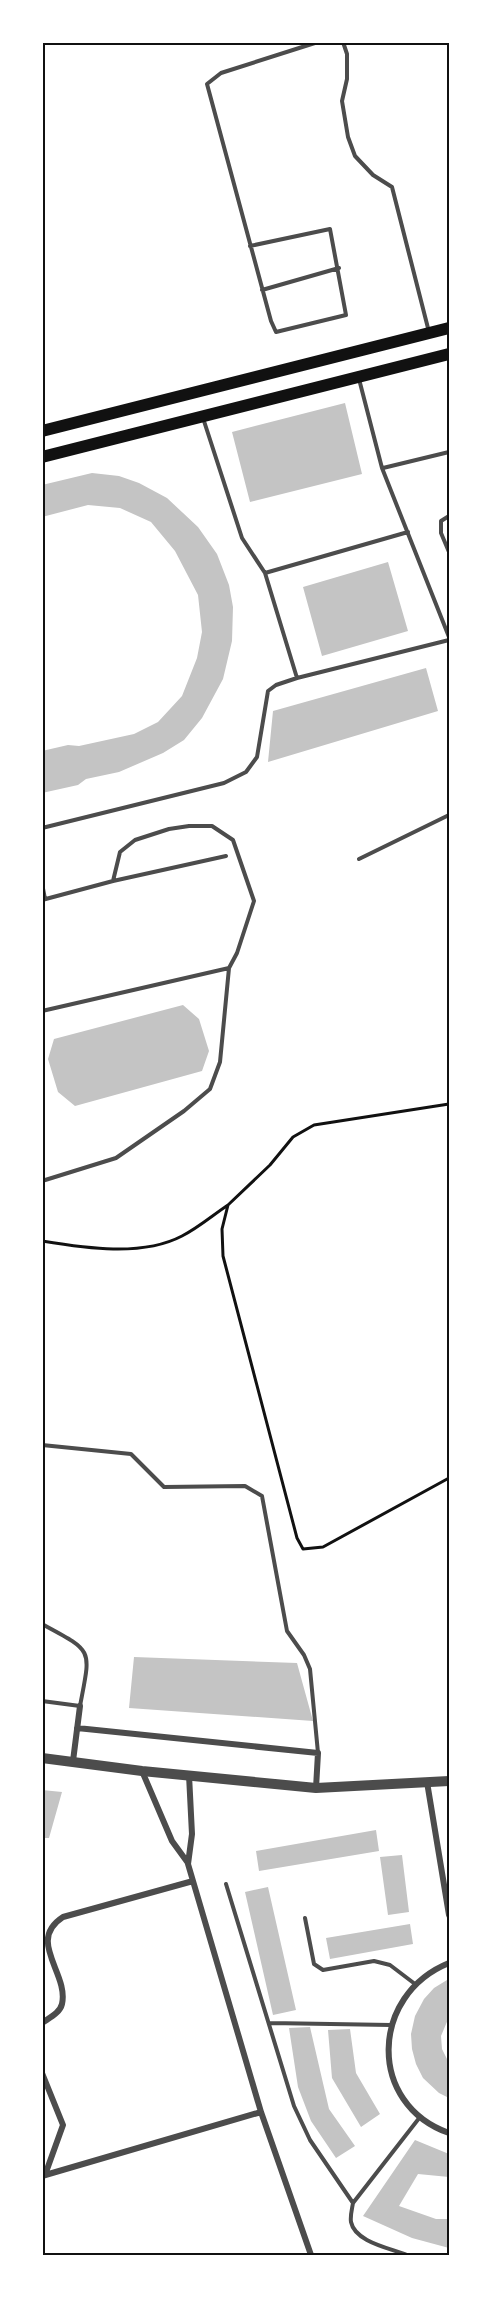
<svg xmlns="http://www.w3.org/2000/svg" width="491" height="2297" viewBox="0 0 491 2297" font-family="Arial,sans-serif">
	<style>
		.building { fill: #c4c4c4 }
		.lines { fill: none; stroke-linecap: round; stroke-linejoin: round }
		.path { stroke: #111; stroke-width: 3 }
		.service { stroke: #4c4c4c; stroke-width: 4 }
		.minor { stroke: #4c4c4c; stroke-width: 6 }
		.tertiary { stroke: #4c4c4c; stroke-width: 10 }
		.secondary { stroke: #111; stroke-width: 12 }
		.neatline { fill: none; stroke: #111; stroke-width: 2 }
	</style>
	<rect width="100%" height="100%" fill="#fff"/>
	<path class="building" d="M 345,403 L 362,474 L 250,502 L 232,432 Z
		M 92,473 L 119,476 L 139,483 L 167,498 L 198,527 L 217,554 L 229,585 L 233,607 L 232,641 L 223,679 L 202,718 L 184,740 L 163,753 L 119,772 L 86,779 L 78,785 L 42,793 L 42,751 L 68,745 L 79,746 L 134,734 L 158,722 L 182,696 L 197,658 L 202,632 L 198,595 L 175,551 L 151,522 L 120,508 L 88,505 L 42,517 L 42,485 Z
		M 388,562 L 408,631 L 322,656 L 303,587 Z
		M 426,668 L 438,711 L 268,762 L 273,711 Z
		M 183,1005 L 199,1019 L 209,1051 L 202,1071 L 75,1106 L 58,1092 L 48,1059 L 54,1039 Z
		M 134,1657 L 297,1663 L 313,1721 L 129,1708 Z
		M 42,1790 L 62,1792 L 49,1838 L 42,1838 Z
		M 376,1830 L 379,1851 L 259,1871 L 256,1851 Z
		M 402,1855 L 409,1912 L 388,1915 L 380,1857 Z
		M 268,1887 L 296,2010 L 273,2015 L 245,1892 Z
		M 410,1924 L 413,1944 L 330,1959 L 326,1938 Z
		M 447,1980 L 449,1984 L 449,2017 L 441,2036 L 442,2049 L 449,2063 L 449,2098 L 439,2093 L 423,2078 L 416,2064 L 412,2049 L 411,2034 L 415,2016 L 424,1999 L 434,1988 Z
		M 310,2027 L 329,2109 L 355,2146 L 336,2158 L 311,2121 L 298,2087 L 289,2028 Z
		M 350,2029 L 356,2073 L 380,2114 L 361,2127 L 332,2078 L 328,2030 Z
		M 415,2140 L 449,2154 L 449,2177 L 418,2174 L 399,2206 L 436,2219 L 449,2219 L 449,2248 L 412,2238 L 363,2216 Z"/>
	<g class="lines">
		<path class="path" d="M 449,1104 L 314,1125 L 293,1137 L 270,1165 L 228,1205 L 222,1229 L 223,1256 L 297,1538 L 303,1549 L 323,1547 L 449,1478
			M 42,1241 C 85,1248 142,1257 182,1236 C 198,1228 213,1215 228,1205"/>
		<path class="service" d="M 343,42 L 347,54 L 347,79 L 342,101 L 348,137 L 355,156 L 373,175 L 392,187 L 429,332
			M 250,246 L 330,229 L 346,315 L 276,332 L 271,321 L 207,84 L 221,73 L 318,42
			M 262,290 L 339,268
			M 359,379 L 382,468 L 449,637
			M 203,418 L 242,538 L 265,573 L 297,678 L 449,640
			M 383,468 L 449,452
			M 449,516 L 441,521 L 441,533 L 449,552
			M 265,573 L 408,532
			M 42,828 L 224,783 L 246,772 L 257,757 L 268,691 L 276,685 L 297,678
			M 359,859 L 449,815
			M 42,883 L 45,899
			M 42,900 L 113,881 L 226,856
			M 42,1011 L 229,968
			M 42,1181 L 116,1158 L 184,1111 L 210,1089 L 220,1062 L 229,968 L 237,953 L 254,901 L 233,840 L 212,826 L 189,826 L 169,829 L 135,840 L 120,852 L 113,881
			M 42,1445 L 131,1454 L 164,1487 L 245,1486 L 262,1496 L 287,1631 L 304,1655 L 310,1669 L 318,1753
			M 42,1624 C 94,1652 91,1648 80,1706 L 42,1701
			M 226,1884 L 294,2106 L 310,2140 L 353,2203
			M 305,1918 L 314,1964 L 323,1970 L 374,1961 L 390,1965 L 415,1984
			M 270,2023 L 391,2025
			M 407,2255 C 390,2248 355,2242 351,2222 C 350,2216 352,2209 353,2203 L 420,2117"/>
		<path class="minor" d="M 77,1728 L 318,1753 L 316,1788
			M 73,1761 L 80,1706
			M 142,1771 L 172,1841 L 188,1863
			M 189,1775 L 192,1834 L 188,1864 L 261,2112 L 311,2255
			M 427,1782 L 449,1915
			M 449,1963 C 370,1995 367,2104 449,2133
			M 42,2023 C 49,2018 60,2013 62,2004 C 69,1973 26,1941 63,1917 L 193,1881
			M 42,2073 L 63,2125 L 45,2175
			M 42,2176 L 261,2112"/>
		<path class="tertiary" d="M 42,1758 L 142,1771 L 316,1788 L 449,1781"/>
		<path class="secondary" d="M 42,431 L 449,328
			M 42,457 L 449,354"/>
	</g>
	<rect width="491" height="2297" fill="none" stroke="#ffffff" stroke-width="87"/>
	<rect x="44" y="44" width="404" height="2210" class="neatline"/>
</svg>
